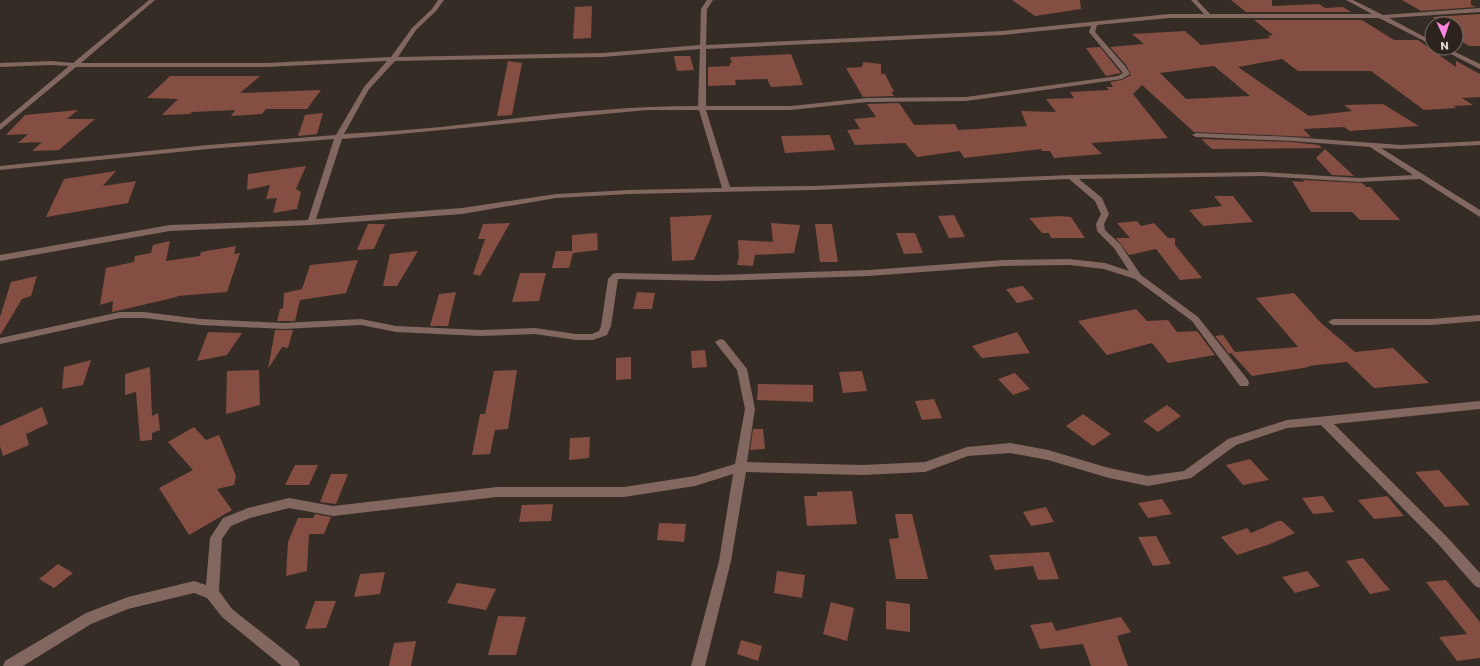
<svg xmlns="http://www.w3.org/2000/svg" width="1480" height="666" viewBox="0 0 1480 666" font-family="Poppins,sans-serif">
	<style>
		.building { fill: #854e42; fill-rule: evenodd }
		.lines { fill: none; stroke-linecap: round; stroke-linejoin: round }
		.minor { fill: #816760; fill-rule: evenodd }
	</style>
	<rect width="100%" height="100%" fill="#352c25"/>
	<path class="building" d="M 1012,0 L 1080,0 L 1081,9 L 1035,16 Z
		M 1231,0 L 1272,0 L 1272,6 L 1319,4 L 1325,8 L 1343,7 L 1351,12 L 1246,12 Z
		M 1402,0 L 1471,0 L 1471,5 L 1476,7 L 1421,11 Z
		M 592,6 L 591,38 L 573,39 L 575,7 Z
		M 1480,14 L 1480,46 L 1469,46 L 1456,38 L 1456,24 L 1447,24 L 1432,17 Z
		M 1254,20 L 1362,20 L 1394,40 L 1418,40 L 1456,67 L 1456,61 L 1480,74 L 1480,97 L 1462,98 L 1473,105 L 1453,106 L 1457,108 L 1424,110 L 1371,71 L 1298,71 L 1282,59 L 1238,67 L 1309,116 L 1352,111 L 1344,105 L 1383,104 L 1419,126 L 1350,131 L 1344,127 L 1303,129 L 1311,137 L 1194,132 L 1142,85 L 1133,94 L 1168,138 L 1091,143 L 1102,154 L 1054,158 L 1050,151 L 1042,151 L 1041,149 L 964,158 L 960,151 L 917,157 L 905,143 L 855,145 L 847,130 L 860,129 L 854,119 L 876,117 L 867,104 L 899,103 L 914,125 L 955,124 L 958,130 L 1027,126 L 1021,111 L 1056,112 L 1046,99 L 1074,98 L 1070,92 L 1109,90 L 1106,87 L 1113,87 L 1110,82 L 1122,80 L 1131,75 L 1126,65 L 1110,47 L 1144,44 L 1132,34 L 1185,31 L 1201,45 L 1271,38 L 1267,36 L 1273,35 ZM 1214,66 L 1250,96 L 1186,99 L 1160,73 Z
		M 1100,47 L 1121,73 L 1106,76 L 1086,48 Z
		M 791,54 L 803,85 L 771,87 L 767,79 L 735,80 L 736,85 L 708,86 L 708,67 L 730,66 L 730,63 L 732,63 L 730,57 Z
		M 674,56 L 690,56 L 694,70 L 677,71 Z
		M 508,61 L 522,63 L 512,115 L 497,116 Z
		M 863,62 L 881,64 L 881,74 L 885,74 L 894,92 L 891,92 L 894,96 L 863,97 L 846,68 L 862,67 Z
		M 170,76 L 260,76 L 240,93 L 321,90 L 307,109 L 266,109 L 262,114 L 231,116 L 235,110 L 192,112 L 190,114 L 162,115 L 178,99 L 147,98 Z
		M 78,110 L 67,119 L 95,119 L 59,150 L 32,151 L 42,142 L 18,143 L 28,134 L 6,135 L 25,115 Z
		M 323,113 L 317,134 L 298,136 L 305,115 Z
		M 830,135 L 835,150 L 785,153 L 781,136 Z
		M 1201,139 L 1292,142 L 1319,145 L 1322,148 L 1212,149 Z
		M 1325,149 L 1354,176 L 1332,175 L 1316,158 Z
		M 306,166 L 296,189 L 301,192 L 297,209 L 273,213 L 277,198 L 266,199 L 270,185 L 247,190 L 248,174 Z
		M 116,171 L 103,186 L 136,181 L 128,203 L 46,217 L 64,179 Z
		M 1303,180 L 1362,183 L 1366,187 L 1370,187 L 1400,220 L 1360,220 L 1352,212 L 1311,212 L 1292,181 L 1304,182 Z
		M 1214,196 L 1233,196 L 1253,222 L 1203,226 L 1189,210 L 1222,206 Z
		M 712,215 L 694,260 L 672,261 L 670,217 Z
		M 954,215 L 965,237 L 949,238 L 938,216 Z
		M 1060,216 L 1071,217 L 1085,238 L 1051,238 L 1049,233 L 1042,233 L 1029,218 Z
		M 1137,221 L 1141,226 L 1154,223 L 1168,238 L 1175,238 L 1175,245 L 1202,278 L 1180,280 L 1156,249 L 1129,255 L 1116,238 L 1130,238 L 1117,223 Z
		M 510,223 L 480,276 L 473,274 L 485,239 L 478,239 L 483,224 Z
		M 771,223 L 800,225 L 794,253 L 755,255 L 753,266 L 737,265 L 739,257 L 738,240 L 773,242 Z
		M 368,224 L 385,224 L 374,249 L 357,250 Z
		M 815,224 L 832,224 L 838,262 L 820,262 Z
		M 597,233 L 598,250 L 573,253 L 569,268 L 552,268 L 556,251 L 572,251 L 572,235 Z
		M 896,233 L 915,233 L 923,253 L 904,254 Z
		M 170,241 L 166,261 L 200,256 L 201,252 L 236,246 L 234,254 L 240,253 L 227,292 L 177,296 L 177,297 L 112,312 L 113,301 L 100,305 L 106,268 L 134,262 L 135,256 L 151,253 L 153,245 Z
		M 418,251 L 397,286 L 383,286 L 390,254 Z
		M 358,260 L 346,293 L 300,300 L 295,321 L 277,321 L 280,309 L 283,308 L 284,293 L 302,289 L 310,265 Z
		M 520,273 L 546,273 L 539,301 L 512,302 Z
		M 37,276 L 31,296 L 22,299 L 1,334 L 0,334 L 0,317 L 11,282 Z
		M 1023,286 L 1034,299 L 1017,303 L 1006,289 Z
		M 456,292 L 448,326 L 430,326 L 439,294 Z
		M 637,292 L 655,293 L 652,309 L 633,309 Z
		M 1294,293 L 1321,323 L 1355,352 L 1393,348 L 1429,383 L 1374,388 L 1347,362 L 1308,366 L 1309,367 L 1252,376 L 1231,353 L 1229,354 L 1215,336 L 1223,335 L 1235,352 L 1298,347 L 1256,298 Z
		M 1136,309 L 1147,321 L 1168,320 L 1177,332 L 1197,331 L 1215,355 L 1168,363 L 1152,343 L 1107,355 L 1078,321 Z
		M 275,330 L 293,330 L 288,348 L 282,347 L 268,369 Z
		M 208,332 L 242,333 L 227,355 L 197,361 Z
		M 1017,332 L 1030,353 L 982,358 L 972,346 Z
		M 705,350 L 707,367 L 692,368 L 691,351 Z
		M 631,357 L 631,379 L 616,380 L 616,358 Z
		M 91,360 L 83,385 L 62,389 L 64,367 Z
		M 150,367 L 152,416 L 158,413 L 160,430 L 152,433 L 152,440 L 140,441 L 136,392 L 125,395 L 125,374 Z
		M 259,370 L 260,405 L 226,414 L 227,371 Z
		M 517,370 L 508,429 L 495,430 L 490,454 L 472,455 L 480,414 L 485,414 L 494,371 Z
		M 862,371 L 867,391 L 843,393 L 839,372 Z
		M 1015,373 L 1030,389 L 1013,395 L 998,379 Z
		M 758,384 L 813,385 L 813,402 L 757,400 Z
		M 934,399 L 942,418 L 922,420 L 915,401 Z
		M 1167,405 L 1181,416 L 1158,432 L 1143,421 Z
		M 42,407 L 48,424 L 26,434 L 29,445 L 3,456 L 0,446 L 0,426 Z
		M 1083,414 L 1111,434 L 1093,446 L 1066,426 Z
		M 194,427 L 206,440 L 219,435 L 236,476 L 234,485 L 217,489 L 232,510 L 189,535 L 159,488 L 193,470 L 168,442 Z
		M 753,429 L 763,429 L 765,449 L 750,450 Z
		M 590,437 L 589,458 L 569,460 L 570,438 Z
		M 1250,459 L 1269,480 L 1243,485 L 1226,465 Z
		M 295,465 L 318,465 L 309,485 L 285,485 Z
		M 1439,470 L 1470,505 L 1445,507 L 1415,472 Z
		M 331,474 L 348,474 L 336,504 L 320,502 Z
		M 852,491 L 857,524 L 807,526 L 804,496 L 817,496 L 817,492 Z
		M 1323,496 L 1334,512 L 1313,514 L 1302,498 Z
		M 1387,496 L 1404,516 L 1374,519 L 1358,500 Z
		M 1162,499 L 1172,514 L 1148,518 L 1138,503 Z
		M 553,504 L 551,521 L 519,522 L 522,505 Z
		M 1046,507 L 1054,522 L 1031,526 L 1023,512 Z
		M 315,514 L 331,517 L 324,534 L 309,534 L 307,571 L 286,576 L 288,542 L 298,518 L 313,518 Z
		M 895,514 L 912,514 L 928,579 L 896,579 L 889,539 L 899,538 Z
		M 1278,521 L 1282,521 L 1295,533 L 1270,544 L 1237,555 L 1221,537 L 1247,528 L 1251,533 Z
		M 659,523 L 686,524 L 684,542 L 657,540 Z
		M 1156,536 L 1171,564 L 1153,566 L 1138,537 Z
		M 1049,552 L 1059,579 L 1038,580 L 1033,566 L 995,570 L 989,555 Z
		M 1363,558 L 1390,590 L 1370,594 L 1346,561 Z
		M 58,564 L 73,573 L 54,588 L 39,579 Z
		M 777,571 L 805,575 L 802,598 L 774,593 Z
		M 1307,571 L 1320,586 L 1295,593 L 1282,577 Z
		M 385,572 L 380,594 L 354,597 L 360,574 Z
		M 1446,580 L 1480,622 L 1480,658 L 1457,661 L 1439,637 L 1467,634 L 1426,582 Z
		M 457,583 L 496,589 L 486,610 L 447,603 Z
		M 315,601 L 336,601 L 326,628 L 305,629 Z
		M 886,601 L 910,604 L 910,632 L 886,629 Z
		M 831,602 L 854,608 L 847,641 L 823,634 Z
		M 498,616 L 526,617 L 516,655 L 488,655 Z
		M 1121,617 L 1131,632 L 1117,636 L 1128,666 L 1091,666 L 1083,644 L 1040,649 L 1030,625 L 1052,622 L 1056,631 Z
		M 741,640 L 762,646 L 758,661 L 737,654 Z
		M 416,641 L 411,666 L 389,666 L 394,643 Z"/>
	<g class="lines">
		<path class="minor" d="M 149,0 L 155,0 L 81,63 L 266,63 L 391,57 L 412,28 L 432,9 L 438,0 L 444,0 L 436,11 L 416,30 L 398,57 L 603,53 L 700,45 L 701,9 L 707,0 L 713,0 L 707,9 L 706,45 L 1002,31 L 1169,14 L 1204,14 L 1191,0 L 1197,0 L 1210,14 L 1372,14 L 1346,0 L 1353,0 L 1383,15 L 1480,8 L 1480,12 L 1389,18 L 1432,41 L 1432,45 L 1379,18 L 1169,18 L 1097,25 L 1095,32 L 1125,66 L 1130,74 L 1122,79 L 966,101 L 867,102 L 791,110 L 706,110 L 730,187 L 814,186 L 1071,175 L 1262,172 L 1359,178 L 1413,175 L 1370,147 L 1292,141 L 1196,137 L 1192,135 L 1196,133 L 1292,137 L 1401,145 L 1480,141 L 1480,145 L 1401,149 L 1381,148 L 1480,210 L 1480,217 L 1420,179 L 1359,182 L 1262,176 L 1079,179 L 1102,198 L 1109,214 L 1104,224 L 1105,230 L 1120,244 L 1141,275 L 1198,317 L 1248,380 L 1249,383 L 1248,386 L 1240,386 L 1192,321 L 1135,279 L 1104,269 L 1069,265 L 1003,266 L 869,276 L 714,281 L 618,279 L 611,326 L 607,335 L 593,340 L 576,340 L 535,334 L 480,336 L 396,332 L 361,325 L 283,329 L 201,325 L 144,318 L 120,318 L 0,344 L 0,338 L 120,312 L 144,312 L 201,319 L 283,323 L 361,319 L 396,326 L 480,330 L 535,328 L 576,334 L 592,334 L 599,331 L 601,326 L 608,279 L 613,274 L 616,273 L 714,275 L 869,270 L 1003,260 L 1069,259 L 1105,263 L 1129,271 L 1114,248 L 1097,231 L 1096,224 L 1101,214 L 1095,201 L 1069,179 L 814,190 L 629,194 L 556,198 L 462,214 L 311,225 L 170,231 L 0,261 L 0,255 L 170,225 L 308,220 L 334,139 L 208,149 L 0,170 L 0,166 L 208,145 L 336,135 L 364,87 L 387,61 L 266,67 L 76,67 L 0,130 L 0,124 L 69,66 L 51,65 L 0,67 L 0,63 L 51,61 L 73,63 ZM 1091,26 L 1089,32 L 1123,73 L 1118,76 L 966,97 L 867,98 L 791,106 L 706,106 L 706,49 L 1002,35 ZM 700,49 L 698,106 C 611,106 527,117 441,127 C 409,130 376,132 344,134 L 369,89 L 395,61 L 603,57 ZM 647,110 L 699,110 L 722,188 L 629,190 L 556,194 L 462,208 L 316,219 L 342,139 C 444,131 545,119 647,110 Z
			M 1439,48 L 1447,48 L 1480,64 L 1480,69 Z
			M 1480,315 L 1480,321 L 1431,325 L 1333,325 L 1328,322 L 1333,319 L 1431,319 Z
			M 720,339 L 724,340 L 747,369 L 755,409 L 747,462 L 863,465 L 925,462 L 967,447 L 1010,443 L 1048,450 L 1109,468 L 1148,476 L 1184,471 L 1228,439 L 1287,420 L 1480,401 L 1480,409 L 1334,424 L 1447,537 L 1480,573 L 1480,588 L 1475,586 L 1439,545 L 1321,425 L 1287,428 L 1236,445 L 1191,478 L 1148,486 L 1109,478 L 1048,460 L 1010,453 L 968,456 L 925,472 L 863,475 L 746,472 L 731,561 L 705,666 L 691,666 L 719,561 L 733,474 L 695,486 L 624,497 L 497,497 L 333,516 L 289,508 L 250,518 L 231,526 L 222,539 L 219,591 L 232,609 L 298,661 L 300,666 L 282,666 L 222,617 L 207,598 L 194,593 L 128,609 L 91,624 L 23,666 L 3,666 L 5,661 L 86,613 L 128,597 L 194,581 L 206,585 L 210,538 L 223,518 L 248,508 L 289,498 L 333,506 L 497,487 L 624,487 L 695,476 L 735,464 L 745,409 L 737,370 L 715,342 Z"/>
	</g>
	<g transform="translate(1444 36) rotate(177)"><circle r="19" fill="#2b231c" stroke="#726b64"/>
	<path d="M0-3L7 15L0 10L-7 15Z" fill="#fe86e1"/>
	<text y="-6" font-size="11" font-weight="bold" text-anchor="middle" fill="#dcd6d1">N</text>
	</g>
</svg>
